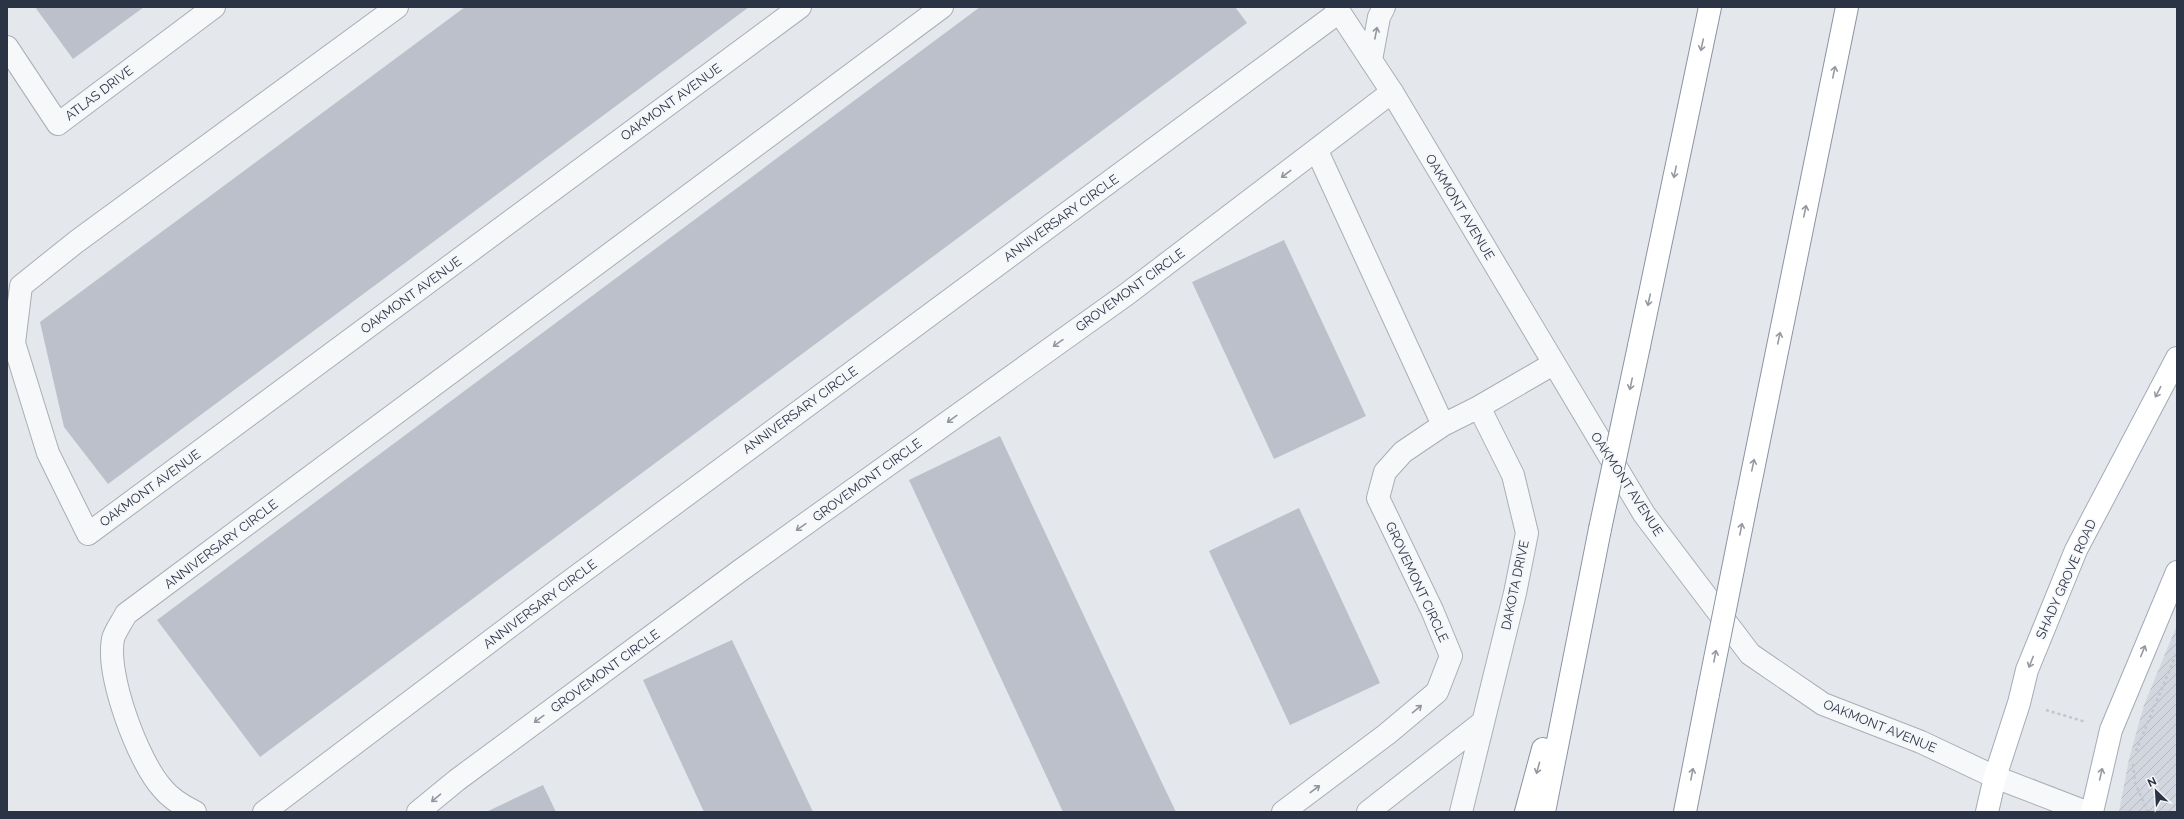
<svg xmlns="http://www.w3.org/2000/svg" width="2184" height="819" viewBox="0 0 2184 819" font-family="Raleway,sans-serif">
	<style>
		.industrial { fill: url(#industrial-furrows) }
		.building { fill: #bbc0ca }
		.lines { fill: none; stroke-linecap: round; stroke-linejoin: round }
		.minor-casing { stroke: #a9aeb7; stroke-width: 24 }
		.tertiary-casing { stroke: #a9aeb7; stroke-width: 24 }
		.primary-casing { stroke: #a3abb8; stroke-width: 24 }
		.motorway-casing { stroke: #8b94a3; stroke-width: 24 }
		.path { stroke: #c2c5cb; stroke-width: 2.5; stroke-dasharray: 3 3; stroke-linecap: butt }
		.minor { stroke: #f7f8fa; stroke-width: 22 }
		.tertiary { stroke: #f7f8fa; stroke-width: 22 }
		.primary { stroke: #fff; stroke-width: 22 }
		.motorway { stroke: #fff; stroke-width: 22 }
		.motorway-bridge-casing { stroke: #8b94a3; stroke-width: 24; stroke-linecap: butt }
		.motorway-bridge { stroke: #fff; stroke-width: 22 }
		.oneway { stroke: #9196a0 }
		.oneway2 { stroke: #959aa2 }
		.labels { text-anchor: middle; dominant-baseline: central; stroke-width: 3.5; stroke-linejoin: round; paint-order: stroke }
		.street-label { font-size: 13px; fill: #2b3445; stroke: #f4f6f9 }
	</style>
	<defs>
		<pattern id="industrial-furrows" width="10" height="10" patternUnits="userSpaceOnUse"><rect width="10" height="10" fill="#d2d6de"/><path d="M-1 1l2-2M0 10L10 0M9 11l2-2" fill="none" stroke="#b4b8c0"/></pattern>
	</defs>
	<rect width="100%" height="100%" fill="#e4e7ec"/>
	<path class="industrial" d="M 2177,625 L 2177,812 L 2119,812 L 2129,759 L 2144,705 Z"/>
	<path class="building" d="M 35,7 L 144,7 L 73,59 Z
		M 465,7 L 749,7 L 108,484 L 64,427 L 40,322 Z
		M 980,7 L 1235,7 L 1247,23 L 260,757 L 157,620 Z
		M 1284,240 L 1366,416 L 1274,459 L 1192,282 Z
		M 1000,436 L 1162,783 L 1176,812 L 1063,812 L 909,480 Z
		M 1299,508 L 1380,683 L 1290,725 L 1209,551 Z
		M 732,640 L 813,812 L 704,812 L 643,680 Z
		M 543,785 L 556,812 L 486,812 Z"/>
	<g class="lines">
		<g class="minor-casing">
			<path id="minor" d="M 397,7 L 76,242 L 21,286 L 14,343 L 48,453 L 88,534 L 800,7
				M 7,47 L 58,124 L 214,7
				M 1371,60 L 1379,17 L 1384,7
				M 1443,425 L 1479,407 L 1553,364
				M 195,812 C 185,807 171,799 163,789 C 138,762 106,675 113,639 C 115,631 122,622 126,614 L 942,7
				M 264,812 L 558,590 L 1339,12
				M 418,812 L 457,780 L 741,570 L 1127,294 L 1392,92
				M 1283,812 L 1387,734 L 1437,692 L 1451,656 L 1432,610 L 1378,498 L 1385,472 L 1403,452 L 1443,425 L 1317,151
				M 1368,812 L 1483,722
				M 1461,812 L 1515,593 L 1527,533 L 1513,475 L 1479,407"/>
		</g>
		<g class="tertiary-casing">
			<path id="tertiary" d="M 1336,7 L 1392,92 L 1644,514 L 1750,654 L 1823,704 L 1921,742 L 1995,777 L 2086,812"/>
		</g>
		<g class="primary-casing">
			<path id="primary" d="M 1987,812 L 1995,777 L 2019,703 L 2027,670 L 2076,550 L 2177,358
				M 2092,812 L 2111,730 L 2177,572"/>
		</g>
		<g class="motorway-casing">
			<path id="motorway" d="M 1639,346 L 1710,7
				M 1746,504 L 1847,7
				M 1526,812 L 1543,749
				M 1544,812 L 1600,529
				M 1685,812 L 1708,694"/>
		</g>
		<path class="path" d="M 2046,710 L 2086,722
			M 2136,751 L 2177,652
			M 2133,764 L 2135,783 L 2148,812"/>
		<use href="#minor" class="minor"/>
		<use href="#tertiary" class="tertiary"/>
		<use href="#primary" class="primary"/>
		<use href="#motorway" class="motorway"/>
		<g class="motorway-bridge-casing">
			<path id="motorway-bridge" d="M 1600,529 L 1639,346
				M 1708,694 L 1746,504"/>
		</g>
		<use href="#motorway-bridge" class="motorway-bridge"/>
	</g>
	<defs><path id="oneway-shaft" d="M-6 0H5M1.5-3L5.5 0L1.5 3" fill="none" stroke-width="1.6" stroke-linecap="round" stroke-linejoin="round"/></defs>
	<g class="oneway">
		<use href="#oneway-shaft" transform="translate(1376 33) rotate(-79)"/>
		<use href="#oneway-shaft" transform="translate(1286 174) rotate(143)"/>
		<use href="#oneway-shaft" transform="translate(1058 343) rotate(145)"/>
		<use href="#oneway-shaft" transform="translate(952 419) rotate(144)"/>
		<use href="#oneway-shaft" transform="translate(801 527) rotate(145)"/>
		<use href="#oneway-shaft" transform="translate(1417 709) rotate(-40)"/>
		<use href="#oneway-shaft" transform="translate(539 719) rotate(144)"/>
		<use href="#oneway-shaft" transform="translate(1315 789) rotate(-37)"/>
		<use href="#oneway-shaft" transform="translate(436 798) rotate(140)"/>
	</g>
	<g class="oneway2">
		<use href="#oneway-shaft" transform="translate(1702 45) rotate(102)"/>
		<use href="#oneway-shaft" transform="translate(1834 72) rotate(-78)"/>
		<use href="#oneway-shaft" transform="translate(1675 172) rotate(102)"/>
		<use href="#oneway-shaft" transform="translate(1805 211) rotate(-78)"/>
		<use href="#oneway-shaft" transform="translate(1649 300) rotate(102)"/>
		<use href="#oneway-shaft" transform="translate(1779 338) rotate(-78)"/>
		<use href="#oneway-shaft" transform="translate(1631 384) rotate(102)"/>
		<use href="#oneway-shaft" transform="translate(2158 392) rotate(117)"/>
		<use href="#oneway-shaft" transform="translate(1753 465) rotate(-78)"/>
		<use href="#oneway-shaft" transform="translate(1741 529) rotate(-79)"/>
		<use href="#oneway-shaft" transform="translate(2143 651) rotate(-68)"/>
		<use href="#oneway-shaft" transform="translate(1715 656) rotate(-79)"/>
		<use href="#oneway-shaft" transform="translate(2031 662) rotate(112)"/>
		<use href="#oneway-shaft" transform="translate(1538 768) rotate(105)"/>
		<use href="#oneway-shaft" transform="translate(1692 774) rotate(-79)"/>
		<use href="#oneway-shaft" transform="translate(2101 774) rotate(-77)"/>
	</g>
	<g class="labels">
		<g class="street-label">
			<text transform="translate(99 93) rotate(-37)">ATLAS DRIVE</text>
			<text transform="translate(671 102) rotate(-36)">OAKMONT AVENUE</text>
			<text transform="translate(1460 207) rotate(59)">OAKMONT AVENUE</text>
			<text transform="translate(1061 218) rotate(-36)">ANNIVERSARY CIRCLE</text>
			<text transform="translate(1130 290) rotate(-36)">GROVEMONT CIRCLE</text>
			<text transform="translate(411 295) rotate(-36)">OAKMONT AVENUE</text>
			<text transform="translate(800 410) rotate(-36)">ANNIVERSARY CIRCLE</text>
			<text transform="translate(867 480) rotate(-36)">GROVEMONT CIRCLE</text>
			<text transform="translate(1627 484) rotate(57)">OAKMONT AVENUE</text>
			<text transform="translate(150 488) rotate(-36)">OAKMONT AVENUE</text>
			<text transform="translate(221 544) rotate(-37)">ANNIVERSARY CIRCLE</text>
			<text transform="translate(2066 579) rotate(-66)">SHADY GROVE ROAD</text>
			<text transform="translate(1417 582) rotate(65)">GROVEMONT CIRCLE</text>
			<text transform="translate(1515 585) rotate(-78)">DAKOTA DRIVE</text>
			<text transform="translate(540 604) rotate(-37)">ANNIVERSARY CIRCLE</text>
			<text transform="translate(605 671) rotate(-36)">GROVEMONT CIRCLE</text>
			<text transform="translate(1880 726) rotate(22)">OAKMONT AVENUE</text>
		</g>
	</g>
	<rect width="2184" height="819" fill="none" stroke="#2b3445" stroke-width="16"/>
	<g transform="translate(2156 791) rotate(335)" stroke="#f4f6f9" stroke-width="3" paint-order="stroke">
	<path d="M0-3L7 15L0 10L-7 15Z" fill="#2b3445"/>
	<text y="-6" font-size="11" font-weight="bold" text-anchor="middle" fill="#2b3445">N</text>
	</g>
</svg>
